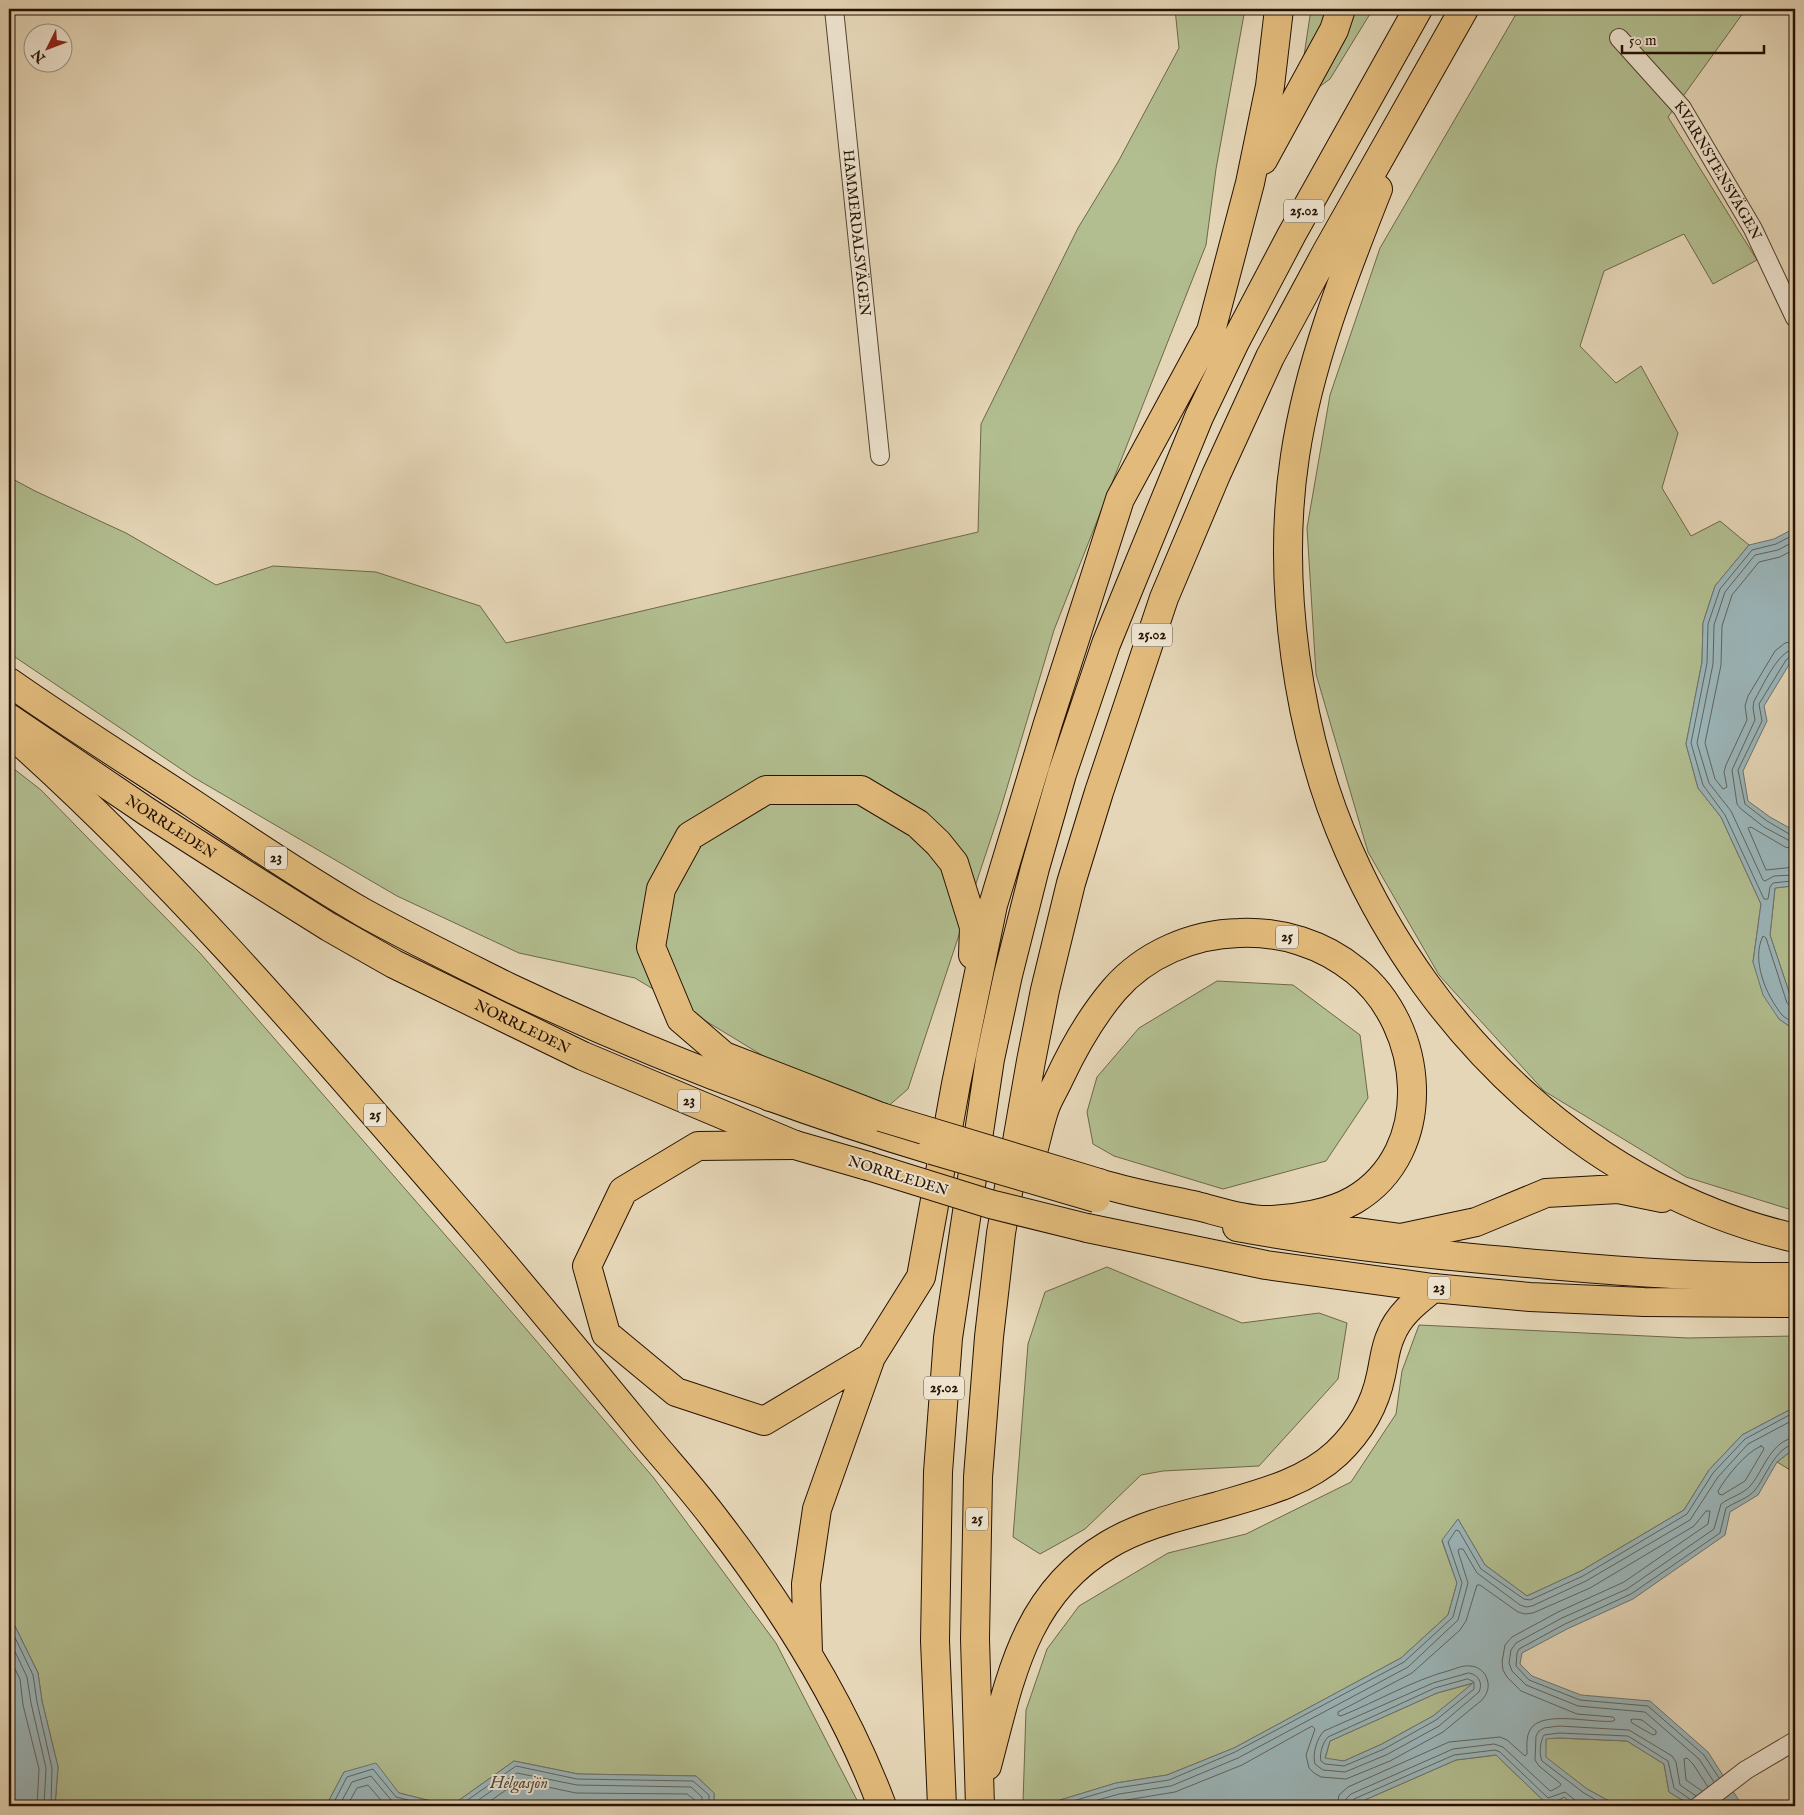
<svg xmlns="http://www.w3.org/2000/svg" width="1804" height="1815" viewBox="0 0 1804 1815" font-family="'IM FELL English',serif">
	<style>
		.green { fill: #b2be90; stroke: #6c6848 }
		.water { fill: #9bb6ba; stroke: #6c7470; fill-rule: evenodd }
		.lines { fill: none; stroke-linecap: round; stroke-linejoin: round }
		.shore { stroke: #60645d; stroke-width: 1 }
		.street-casing { stroke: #55422e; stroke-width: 20 }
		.primary-casing { stroke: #251100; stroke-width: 30 }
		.highway-casing { stroke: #251100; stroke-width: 30 }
		.street { stroke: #eee4d0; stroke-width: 18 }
		.primary { stroke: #e2bb7c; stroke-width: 28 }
		.highway { stroke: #e2bb7c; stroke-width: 28 }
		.primary-bridge-casing { stroke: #251100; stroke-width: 30; stroke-linecap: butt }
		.highway-bridge-casing { stroke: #251100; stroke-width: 30; stroke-linecap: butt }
		.primary-bridge { stroke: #e2bb7c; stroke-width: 28 }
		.highway-bridge { stroke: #e2bb7c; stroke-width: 28 }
		.labels { text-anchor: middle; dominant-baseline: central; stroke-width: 4; stroke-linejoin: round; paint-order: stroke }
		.shield { fill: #eee4d0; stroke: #61503e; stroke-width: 1 }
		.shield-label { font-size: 14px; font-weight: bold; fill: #251100 }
		.street-label { font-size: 15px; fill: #251100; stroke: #eee4d0 }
		.water-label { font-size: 16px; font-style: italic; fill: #4e4b41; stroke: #eee4d0 }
	</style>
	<rect width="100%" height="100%" fill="#e5d6b7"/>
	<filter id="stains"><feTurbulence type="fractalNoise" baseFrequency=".004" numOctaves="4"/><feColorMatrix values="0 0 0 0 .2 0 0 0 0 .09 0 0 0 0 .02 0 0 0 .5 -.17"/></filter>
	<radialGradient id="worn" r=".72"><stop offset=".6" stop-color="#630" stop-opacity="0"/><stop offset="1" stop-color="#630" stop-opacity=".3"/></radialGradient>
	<path class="green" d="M 1175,9 L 1245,9 L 1216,169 L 1206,245 L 1054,630 L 1000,811 L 908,1089 L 886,1108 L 793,1074 L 635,978 L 519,953 L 397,896 L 193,777 L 9,653 L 9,477 L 35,491 L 126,533 L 216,585 L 273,566 L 376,572 L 480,606 L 506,643 L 978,532 L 981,424 L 1078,228 L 1118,162 L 1179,48 Z
		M 1311,9 L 1373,9 L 1330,79 L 1297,103 Z
		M 1519,9 L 1746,9 L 1668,117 L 1757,260 L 1713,284 L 1684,234 L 1604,271 L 1580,346 L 1616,383 L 1641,366 L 1678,433 L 1662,488 L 1691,536 L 1720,521 L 1749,545 L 1715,586 L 1703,623 L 1702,662 L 1686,744 L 1698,788 L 1721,817 L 1761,904 L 1753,962 L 1779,1019 L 1795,1030 L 1795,1211 L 1686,1177 L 1544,1091 L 1439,975 L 1368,852 L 1316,674 L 1307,528 L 1330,395 L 1380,248 Z
		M 9,765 L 41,790 L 200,953 L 473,1267 L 653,1477 L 776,1643 L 860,1806 L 714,1806 L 714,1793 L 696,1776 L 578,1774 L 514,1761 L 451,1806 L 399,1793 L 344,1772 L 326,1806 L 55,1806 L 58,1767 L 42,1701 L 38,1673 L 9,1614 Z
		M 1792,886 L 1795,888 L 1795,1003 L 1792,1001 L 1770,935 L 1775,888 Z
		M 1217,981 L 1293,985 L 1360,1035 L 1368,1098 L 1326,1161 L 1223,1189 L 1114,1156 L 1093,1144 L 1087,1112 L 1097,1077 L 1139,1028 Z
		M 1107,1267 L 1242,1323 L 1319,1313 L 1347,1323 L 1338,1379 L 1259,1466 L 1163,1471 L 1141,1475 L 1085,1529 L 1040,1554 L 1013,1537 L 1028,1344 L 1045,1292 Z
		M 1419,1325 L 1688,1338 L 1795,1336 L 1795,1407 L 1742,1435 L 1709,1470 L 1684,1510 L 1581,1571 L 1527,1596 L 1485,1565 L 1458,1519 L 1442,1541 L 1457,1583 L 1448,1615 L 1401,1658 L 1234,1748 L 1167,1775 L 1116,1783 L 1047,1804 L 1023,1803 L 1026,1710 L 1047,1649 L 1079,1606 L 1168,1553 L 1246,1534 L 1351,1482 L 1396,1414 L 1402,1371 Z
		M 1795,1448 L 1795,1473 L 1777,1462 Z
		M 1474,1683 L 1433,1716 L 1382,1744 L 1344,1761 L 1325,1759 L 1330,1741 L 1437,1693 Z
		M 1546,1738 L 1559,1738 L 1627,1741 L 1664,1764 L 1669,1792 L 1692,1806 L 1611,1806 L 1611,1802 L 1587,1789 L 1545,1757 Z
		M 1496,1755 L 1548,1805 L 1564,1797 L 1575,1806 L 1351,1806 L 1456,1760 Z"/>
	<path class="water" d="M 1795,528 L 1795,659 L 1790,663 L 1764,706 L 1767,721 L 1743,771 L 1748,801 L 1770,817 L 1795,831 L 1795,888 L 1792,886 L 1775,888 L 1770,935 L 1792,1001 L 1795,1003 L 1795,1030 L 1779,1019 L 1763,995 L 1753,962 L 1761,904 L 1721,817 L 1698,788 L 1686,744 L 1702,662 L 1703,623 L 1715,586 L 1749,545 L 1774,539 Z
		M 1795,1407 L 1795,1448 L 1777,1462 L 1758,1495 L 1730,1512 L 1725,1535 L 1633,1599 L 1567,1629 L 1522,1653 L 1520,1664 L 1532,1676 L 1581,1695 L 1650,1701 L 1708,1752 L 1738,1799 L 1745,1806 L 1692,1806 L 1669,1792 L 1664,1764 L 1627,1741 L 1559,1738 L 1546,1739 L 1546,1757 L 1587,1789 L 1611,1802 L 1611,1806 L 1575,1806 L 1564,1797 L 1549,1806 L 1496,1755 L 1456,1760 L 1351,1806 L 1009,1806 L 1014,1803 L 1047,1804 L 1116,1783 L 1167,1775 L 1234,1748 L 1401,1658 L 1448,1615 L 1457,1583 L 1442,1540 L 1458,1519 L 1485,1565 L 1527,1596 L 1581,1571 L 1684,1510 L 1709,1470 L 1742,1435 ZM 1473,1683 L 1433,1716 L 1382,1744 L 1344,1761 L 1325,1758 L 1330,1741 L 1437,1693 Z
		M 9,1614 L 38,1673 L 42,1701 L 58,1767 L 55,1806 L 9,1806 Z
		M 514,1761 L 578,1774 L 696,1776 L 714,1793 L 714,1806 L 326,1806 L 344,1772 L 376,1763 L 399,1793 L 451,1806 Z"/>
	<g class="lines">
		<path class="shore" d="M 1795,534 L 1776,544 L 1752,550 L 1720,589 L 1708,624 L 1707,663 L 1691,743 L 1703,785 L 1725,815 L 1764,899 L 1768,899 L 1770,887 L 1773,883 L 1791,881 L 1795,882
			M 1795,541 L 1778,550 L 1755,555 L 1725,592 L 1714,625 L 1713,664 L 1697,743 L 1709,783 L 1731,811 L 1763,880 L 1765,881 L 1774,876 L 1795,875
			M 1795,549 L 1780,557 L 1759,562 L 1732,595 L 1722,626 L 1721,665 L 1705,743 L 1715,779 L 1723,789 L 1727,787 L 1724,772 L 1726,765 L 1747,720 L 1745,706 L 1748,696 L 1775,651 L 1785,643 L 1795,641
			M 1795,649 C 1778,650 1763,686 1754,701 L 1753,708 L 1755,720 L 1732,770 L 1737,804 L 1741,809 L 1764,827 L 1788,840 L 1795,842
			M 1795,655 L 1791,656 L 1786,660 L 1759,704 L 1762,721 L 1738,770 L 1745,804 L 1767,821 L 1791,835 L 1795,835
			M 1795,849 L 1785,847 L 1751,827 L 1748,828 L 1766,870 L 1795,867
			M 1795,1007 L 1791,1006 L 1787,1003 L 1766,938 L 1763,936 C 1751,960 1766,995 1782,1015 C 1785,1018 1791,1021 1795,1024
			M 1761,1446 L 1763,1447 L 1764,1449 L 1745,1481 L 1722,1495 L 1719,1494 L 1718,1491 C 1727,1476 1745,1453 1761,1446 Z
			M 9,1625 L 33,1675 L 37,1702 L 52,1768 L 51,1806
			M 9,1639 L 27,1677 L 31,1703 L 46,1768 L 44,1806
			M 9,1657 L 20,1679 L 23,1705 L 39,1769 L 37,1806
			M 1469,1673 C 1479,1675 1483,1683 1479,1692 L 1439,1726 L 1386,1755 L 1345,1772 L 1323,1770 L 1315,1764 C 1312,1754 1317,1738 1324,1731 L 1433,1683 Z
			M 1468,1679 L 1474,1682 L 1474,1689 L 1436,1720 L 1384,1749 L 1344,1766 L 1325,1764 L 1321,1761 C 1319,1754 1323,1742 1328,1737 L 1435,1688 Z
			M 1634,1719 L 1642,1720 L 1656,1731 L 1656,1734 L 1653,1735 L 1632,1723 L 1631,1720 Z
			M 1719,1778 L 1704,1755 L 1648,1706 L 1580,1700 L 1529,1680 L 1516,1666 L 1517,1653 L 1519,1649 L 1565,1624 L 1631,1594 L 1720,1533 L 1726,1508 C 1735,1502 1749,1498 1755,1490 C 1766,1477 1775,1447 1795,1444
			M 1714,1782 L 1699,1759 L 1645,1712 L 1578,1706 L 1526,1685 L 1512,1671 L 1509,1663 L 1511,1650 L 1516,1643 L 1562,1618 L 1627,1589 L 1714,1529 L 1721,1504 C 1730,1497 1744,1494 1751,1485 C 1763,1471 1772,1439 1795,1438
			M 1702,1791 L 1686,1780 L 1684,1759 L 1687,1758 L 1693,1764 L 1708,1787
			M 332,1806 L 347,1777 L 373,1769 L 396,1797 L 432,1806
			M 339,1806 L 352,1782 L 371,1776 L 392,1801 L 407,1806
			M 347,1806 L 357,1788 L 368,1785 L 386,1806
			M 459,1806 L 516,1766 L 577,1779 L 693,1781 L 709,1795 L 709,1806
			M 470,1806 L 517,1773 L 577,1785 L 691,1787 L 702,1797 L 702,1806
			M 483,1806 L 519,1781 L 576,1793 L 687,1794 L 695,1800 L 695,1806
			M 1056,1806 L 1117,1788 L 1169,1780 L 1235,1752 L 1404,1662 L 1453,1617 L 1462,1583 L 1448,1542 L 1456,1530 L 1459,1531 L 1481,1569 L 1524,1599 L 1530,1600 L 1583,1576 L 1687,1514 L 1713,1473 L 1745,1439 L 1795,1412
			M 1077,1806 L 1119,1794 L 1171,1786 L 1238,1758 L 1408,1667 L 1458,1620 L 1468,1583 L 1458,1551 L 1459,1549 L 1463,1549 L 1477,1573 L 1520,1605 L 1526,1607 L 1532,1606 L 1586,1581 L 1690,1520 L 1718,1477 L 1748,1444 L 1795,1419
			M 1104,1806 L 1120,1801 L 1175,1792 L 1242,1765 L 1312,1726 L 1315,1729 L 1306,1755 L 1309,1768 L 1314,1773 L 1321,1777 L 1346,1779 L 1390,1761 L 1443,1732 L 1482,1700 C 1487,1694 1490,1687 1487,1679 C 1485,1672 1478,1666 1470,1666 C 1464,1665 1457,1668 1451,1670 C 1413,1680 1378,1701 1341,1716 L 1338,1715 L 1338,1712 L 1412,1673 L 1460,1630 L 1466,1621 L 1477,1585 L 1480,1585 L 1518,1612 L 1525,1614 L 1533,1613 L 1590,1588 L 1694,1526 L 1706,1511 L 1710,1511 L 1708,1524 L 1624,1582 L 1558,1612 L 1512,1637 L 1505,1645 L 1502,1662 L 1503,1670 L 1507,1677 L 1521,1691 L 1577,1714 L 1613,1717 L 1615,1719 L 1614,1721 C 1594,1724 1541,1709 1530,1730 C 1526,1737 1527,1746 1527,1754 L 1525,1756 L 1507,1740 L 1500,1737 L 1449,1742 L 1348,1787 L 1339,1795 L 1337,1806
			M 1344,1806 L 1346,1799 L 1351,1794 L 1453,1749 L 1494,1744 L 1503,1747 L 1549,1790 L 1551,1791 L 1560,1786 L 1561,1784 L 1539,1766 L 1535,1760 L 1536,1736 L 1539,1731 L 1544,1728 L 1559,1726 L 1629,1730 L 1672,1756 L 1676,1762 L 1680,1785 L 1696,1796
			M 1351,1806 L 1351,1802 L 1354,1799 L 1454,1755 L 1495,1750 L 1500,1752 L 1548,1798 L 1565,1792 L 1576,1801 L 1578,1806
			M 1606,1806 L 1584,1793 L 1542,1761 C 1539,1754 1540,1741 1544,1735 L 1559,1733 L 1628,1736 L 1668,1761 L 1674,1788 L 1691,1800"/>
		<g class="street-casing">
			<g id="street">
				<path id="s1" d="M 834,9 L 880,456"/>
				<path id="s2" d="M 1619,38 L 1682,108 L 1753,229 L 1795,318"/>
				<path d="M 1699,1806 L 1746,1770 L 1795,1741"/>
			</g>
		</g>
		<g class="primary-casing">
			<g id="primary">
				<path d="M 9,682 C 69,724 131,763 192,803 C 249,841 305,879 364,913 C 411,939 460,963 508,987 C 645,1052 787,1107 932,1150"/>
				<path id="s3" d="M 9,718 L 146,811 L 254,880 L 329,927 L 394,964 L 583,1056 L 795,1145 L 868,1166"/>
				<path d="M 1237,1227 C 1341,1246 1445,1256 1549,1265 C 1631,1272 1713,1278 1795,1277"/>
				<path d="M 1087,1228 L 1266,1265 L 1433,1288 L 1530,1297 L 1644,1302 L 1795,1303"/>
			</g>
		</g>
		<g class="highway-casing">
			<path id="highway" d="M 1263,160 L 1334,30 L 1341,9
				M 1378,189 C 1344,275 1309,363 1295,456 C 1276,581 1297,735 1349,851 C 1431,1037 1594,1192 1795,1238
				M 9,732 C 178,882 324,1056 472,1227 C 528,1292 583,1359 638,1426 C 664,1458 693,1489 718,1523 C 784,1609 844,1704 882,1806
				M 770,1097 L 814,1104
				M 881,1117 L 724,1056 L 681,1019 L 651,947 L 661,889 L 690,836 L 766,790 L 861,790 L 918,824 L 938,843 L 954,863 L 974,927 L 973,955
				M 795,1145 L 698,1146 L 623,1191 L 587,1266 L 606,1334 L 676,1392 L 764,1421 L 871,1357 L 921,1277 L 956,1084 L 993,905 L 1048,723 L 1120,499 L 1211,331 L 1250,183 L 1270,86 L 1279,9
				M 1026,1174 C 1034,1154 1037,1132 1044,1111 C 1047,1100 1054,1090 1059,1079 C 1074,1047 1091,1017 1114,990 C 1145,954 1193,934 1239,933 C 1281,931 1323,944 1356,971 C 1425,1026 1437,1151 1354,1200 C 1332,1213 1297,1219 1272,1220 C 1247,1221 1221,1212 1197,1206 C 1165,1199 1131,1193 1099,1183
				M 1299,1224 L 1401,1238 L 1476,1222 L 1546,1193 L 1618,1189 L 1662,1198
				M 808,1653 L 806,1584 L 817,1509 L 871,1357
				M 987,1766 C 1010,1679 1024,1595 1108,1545 C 1141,1525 1181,1516 1218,1506 C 1259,1494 1305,1483 1337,1453 C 1360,1431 1375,1405 1381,1375 C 1384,1362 1385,1347 1391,1335 C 1399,1314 1417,1301 1433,1288
				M 942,1806 L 935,1641 L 938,1472 L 948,1338 L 990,1059 L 1008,975 L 1035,868 L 1062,774 L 1106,644 L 1199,417 L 1235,342 L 1292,234 L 1418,9
				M 980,1806 L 975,1639 L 978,1477 L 989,1337 L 1001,1233 L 1031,1061 L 1045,990 L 1071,883 L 1099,792 L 1164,598 L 1216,475 L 1270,357 L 1326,253 L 1464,9"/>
		</g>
		<use href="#street" class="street"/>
		<use href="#primary" class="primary"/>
		<use href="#highway" class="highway"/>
		<g class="primary-bridge-casing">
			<path id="primary-bridge" d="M 932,1150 L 1096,1198
				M 868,1166 L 990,1204 L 1087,1228"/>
		</g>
		<g class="highway-bridge-casing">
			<path id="highway-bridge" d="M 881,1117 L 1099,1183"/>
		</g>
		<use href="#primary-bridge" class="primary-bridge"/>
		<use href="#highway-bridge" class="highway-bridge"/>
	</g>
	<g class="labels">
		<g class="shield">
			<rect x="1284" y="199.5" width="40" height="23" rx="4"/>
			<rect x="1132" y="623.5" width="40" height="23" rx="4"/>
			<rect x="265" y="846.5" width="22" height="23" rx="4"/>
			<rect x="1276" y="925.5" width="22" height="23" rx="4"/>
			<rect x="678" y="1089.5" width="22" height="23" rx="4"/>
			<rect x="364" y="1103.5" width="22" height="23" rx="4"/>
			<rect x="1428" y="1276.5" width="22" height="23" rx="4"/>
			<rect x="924" y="1376.5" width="40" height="23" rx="4"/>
			<rect x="966" y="1507.5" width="22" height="23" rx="4"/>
		</g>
		<g class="shield-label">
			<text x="1304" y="211">25.02</text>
			<text x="1152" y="635">25.02</text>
			<text x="276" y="858">23</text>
			<text x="1287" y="937">25</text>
			<text x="689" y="1101">23</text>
			<text x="375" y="1115">25</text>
			<text x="1439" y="1288">23</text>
			<text x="944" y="1388">25.02</text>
			<text x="977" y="1519">25</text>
		</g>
		<g class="street-label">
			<text stroke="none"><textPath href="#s2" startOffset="166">KVARNSTENSVÄGEN</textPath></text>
			<text stroke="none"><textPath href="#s1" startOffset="225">HAMMERDALSVÄGEN</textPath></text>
			<text stroke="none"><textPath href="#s3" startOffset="195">NORRLEDEN</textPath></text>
			<text stroke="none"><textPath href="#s3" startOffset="600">NORRLEDEN</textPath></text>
			<text transform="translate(898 1176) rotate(17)">NORRLEDEN</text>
		</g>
		<g class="water-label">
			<text x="519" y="1784">Helgasjön</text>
		</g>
	</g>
	<rect width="1804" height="1815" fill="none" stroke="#e5d6b7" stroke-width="30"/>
	<rect x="10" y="10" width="1784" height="1795" fill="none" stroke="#251100" stroke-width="2.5"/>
	<rect x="15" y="15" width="1774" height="1785" fill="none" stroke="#251100"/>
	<g transform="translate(48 48) rotate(228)"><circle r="24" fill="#eee4d0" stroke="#9e907d"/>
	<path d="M0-4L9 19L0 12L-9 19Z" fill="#8f2418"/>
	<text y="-8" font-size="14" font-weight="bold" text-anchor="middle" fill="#251100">N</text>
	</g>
	<path d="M1622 45v8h142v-8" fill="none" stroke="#251100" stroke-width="2.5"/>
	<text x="1629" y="45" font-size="15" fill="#251100" stroke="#eee4d0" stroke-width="4" paint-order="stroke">50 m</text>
	<rect width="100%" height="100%" filter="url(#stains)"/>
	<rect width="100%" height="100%" fill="url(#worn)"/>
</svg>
